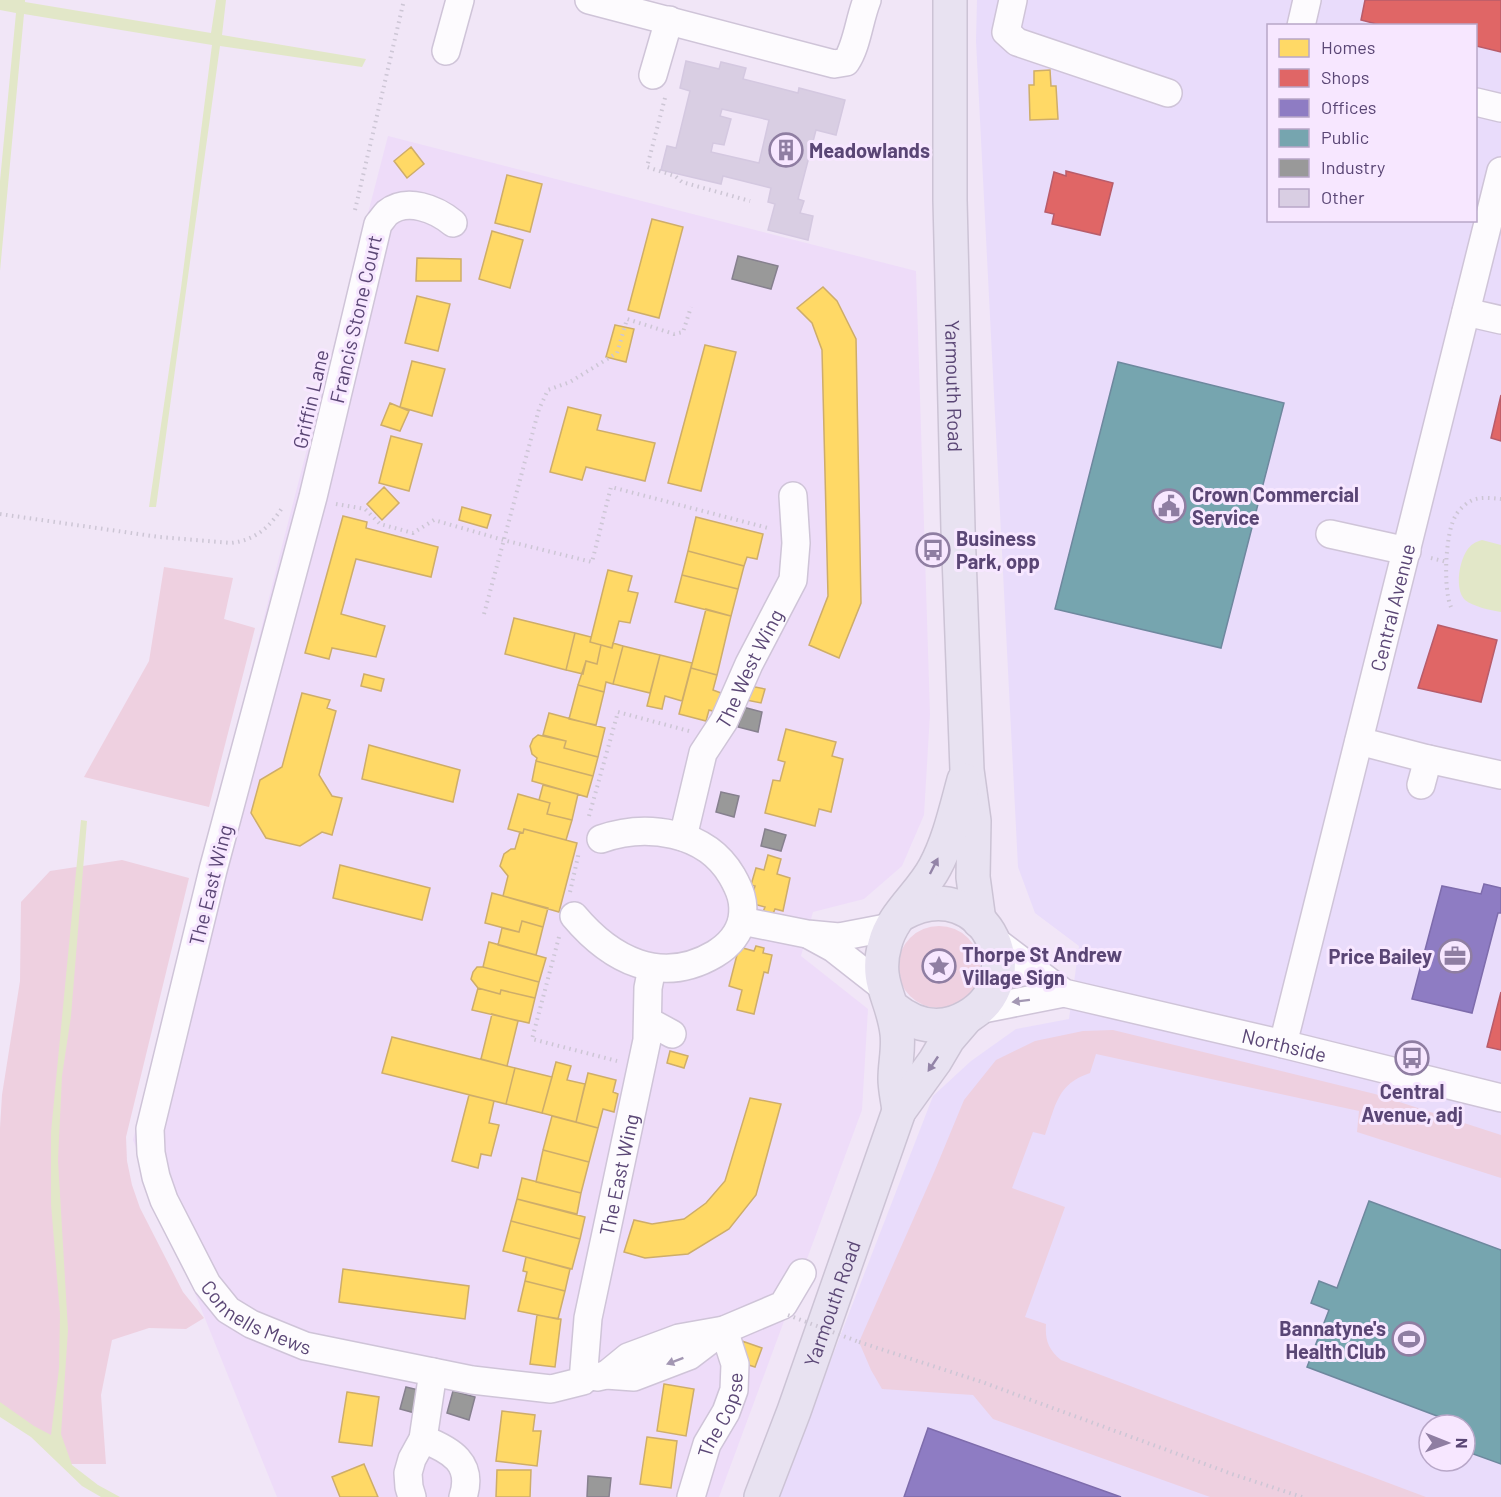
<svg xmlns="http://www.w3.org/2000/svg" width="1501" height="1497" viewBox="0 0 1501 1497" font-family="Barlow,sans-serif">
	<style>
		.residential { fill: #eedcf9 }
		.commercial { fill: #e9dcfb; fill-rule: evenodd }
		.green { fill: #eed0e0 }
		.water { fill: #e2e7c8 }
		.homes { fill: #ffd966; stroke: #cead6a; stroke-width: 1.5 }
		.shops { fill: #e06666; stroke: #b85c6a; stroke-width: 1.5 }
		.offices { fill: #8e7cc3; stroke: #7e6cac; stroke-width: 1.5 }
		.public { fill: #76a5af; stroke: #6e889e; stroke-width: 1.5 }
		.industry { fill: #999; stroke: #86808e; stroke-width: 1.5 }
		.building { fill: #d9cee3; stroke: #d4c8e0; stroke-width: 1.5; fill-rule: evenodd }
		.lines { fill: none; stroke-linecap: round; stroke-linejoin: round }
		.minor-casing { stroke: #cfc4d8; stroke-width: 30 }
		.highway-casing { stroke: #ccc3d5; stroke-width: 36 }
		.path { stroke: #cdc6d5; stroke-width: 4; stroke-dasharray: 1.5 4.5; stroke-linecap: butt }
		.minor { stroke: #fdfbfe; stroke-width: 27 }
		.highway { stroke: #e8e2f1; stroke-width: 33 }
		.path-bridge { stroke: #cdc6d5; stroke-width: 4; stroke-dasharray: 1.5 4.5; stroke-linecap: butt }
		.oneway { fill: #9384a7 }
		.oneway2 { fill: #a397b3 }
		.labels { text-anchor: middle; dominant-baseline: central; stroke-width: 6; stroke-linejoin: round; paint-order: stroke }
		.poi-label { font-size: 20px; font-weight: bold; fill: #5a4675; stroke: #f7e7ff; text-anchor: start }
		.street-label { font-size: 20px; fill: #5a4675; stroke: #f7e7ff }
	</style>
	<rect width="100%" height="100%" fill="#f1e6f7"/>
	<path class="residential" d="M 388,136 L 916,271 L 930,714 L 924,815 L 902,866 L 864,899 L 813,912 L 801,956 L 868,1009 L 862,1110 L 719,1497 L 277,1497 L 133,1140 L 283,542 Z"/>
	<path class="commercial" d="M 977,0 L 1501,0 L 1501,1497 L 778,1497 L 933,1096 L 971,1061 L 1016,1029 L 1069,1019 L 1079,946 L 1035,913 L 1018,867 L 976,41 ZM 1268,26 L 1476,26 L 1476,220 L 1268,220 ZM 1429,1425 L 1465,1425 L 1465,1461 L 1429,1461 Z"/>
	<path class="green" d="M 164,567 L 233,578 L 224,619 L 255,628 L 209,807 L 84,777 L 149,661 Z
		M 122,860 L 189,878 L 126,1137 L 127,1161 L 132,1185 L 140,1208 L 183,1292 L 204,1318 L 186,1329 L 149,1328 L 112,1340 L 101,1395 L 106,1464 L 67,1464 L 0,1409 L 0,1128 L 2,1095 L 20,981 L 21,902 L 50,871 Z
		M898 967a41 41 0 1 1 82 0a41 41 0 1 1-82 0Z
		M 1113,1030 L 1375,1094 L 1501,1135 L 1501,1178 L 1357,1132 L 1359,1111 L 1096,1054 L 1090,1073 C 1057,1084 1056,1105 1045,1135 L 1033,1132 L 1012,1188 L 1065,1207 L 1025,1317 L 1046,1324 C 1045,1340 1048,1349 1061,1360 L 1426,1497 L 1210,1497 L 993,1419 L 973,1395 L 882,1389 L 871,1370 L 859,1342 L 935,1170 L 964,1100 L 996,1060 L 1035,1041 L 1083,1031 Z"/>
	<path class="water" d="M 0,0 L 25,0 L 25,2 L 211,33 L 216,0 L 226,0 L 222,35 L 366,59 L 362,67 L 220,46 L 156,507 L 149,507 L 181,288 L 212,45 L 24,14 L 0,271 L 0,181 L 16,13 L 0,10 Z
		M 1482,540 L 1501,545 L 1501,612 C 1490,610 1474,607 1465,600 C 1453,589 1460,552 1473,544 C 1475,542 1479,541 1482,540 Z
		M 81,820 L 87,821 L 71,1016 L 62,1076 L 58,1160 L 68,1330 L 61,1434 L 72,1465 L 98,1485 L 120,1497 L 101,1497 L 82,1486 L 31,1437 L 0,1417 L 0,1402 L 34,1426 L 51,1435 L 59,1368 L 60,1314 L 51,1204 L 51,1132 Z"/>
	<path class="homes" d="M 1050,70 L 1051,86 L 1056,86 L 1058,119 L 1030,120 L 1029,85 L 1034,85 L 1034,71 Z
		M 411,147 L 424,164 L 407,178 L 394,161 Z
		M 507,175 L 542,184 L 530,232 L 495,223 Z
		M 652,219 L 683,227 L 659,318 L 628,310 Z
		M 492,231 L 523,240 L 510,288 L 479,279 Z
		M 417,258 L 461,259 L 461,281 L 416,281 Z
		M 823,287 L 837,301 L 856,339 L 861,603 L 839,658 L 809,645 L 828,596 L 822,350 L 812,323 L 797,308 Z
		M 417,296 L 450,304 L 438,351 L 405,343 Z
		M 615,325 L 634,329 L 626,362 L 606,357 Z
		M 705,345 L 736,352 L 701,491 L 668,483 Z
		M 412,361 L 445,369 L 432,416 L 400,407 Z
		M 390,403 L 409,411 L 400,431 L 381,425 Z
		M 568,407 L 601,415 L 597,430 L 655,443 L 645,481 L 586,467 L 582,480 L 550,472 Z
		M 391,436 L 422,444 L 409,491 L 379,483 Z
		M 384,487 L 399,503 L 382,520 L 367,504 Z
		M 462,507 L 491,515 L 487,528 L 459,520 Z
		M 343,516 L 367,522 L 366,528 L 438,547 L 431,577 L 356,559 L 341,614 L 385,626 L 376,657 L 332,648 L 329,659 L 305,653 Z
		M 696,517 L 763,534 L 757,559 L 747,557 L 744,566 L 688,551 Z
		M 688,551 L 744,566 L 738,589 L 682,575 Z
		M 608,570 L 632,576 L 628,591 L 638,593 L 630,623 L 619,621 L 612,648 L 590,642 Z
		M 682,575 L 738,589 L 731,616 L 675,602 Z
		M 706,609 L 731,616 L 717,675 L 691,668 Z
		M 514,618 L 575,633 L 566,670 L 505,654 Z
		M 575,633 L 591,637 L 590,642 L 601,645 L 597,664 L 586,661 L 583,674 L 566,670 Z
		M 613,643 L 623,646 L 613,684 L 606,682 L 604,692 L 578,685 L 586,661 L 597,664 L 601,645 L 612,648 Z
		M 623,646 L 660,655 L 650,693 L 613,684 Z
		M 660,655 L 692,663 L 682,701 L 665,696 L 662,709 L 647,706 Z
		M 691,668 L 717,675 L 713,690 L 721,693 L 716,712 L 709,710 L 706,721 L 679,714 Z
		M 364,674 L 384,679 L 381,691 L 361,686 Z
		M 578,685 L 604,692 L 596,725 L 569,719 Z
		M 750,686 L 765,689 L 761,703 L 746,700 Z
		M 302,693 L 330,700 L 327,708 L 336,711 L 319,775 L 332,796 L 342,798 L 332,835 L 322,832 L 300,846 L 266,838 L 251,813 L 260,780 L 282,767 Z
		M 549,713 L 605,728 L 598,757 L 564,748 L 566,741 L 543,735 Z
		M 786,729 L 836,742 L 832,756 L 843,759 L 831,812 L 819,809 L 815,826 L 765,813 L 773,780 L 780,781 L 785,762 L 778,760 Z
		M 538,735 L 566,741 L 564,748 L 598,757 L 593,776 L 536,761 L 537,758 L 532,754 L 530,746 L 533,739 Z
		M 369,745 L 460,770 L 453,802 L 362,779 Z
		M 536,761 L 593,776 L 587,797 L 532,781 Z
		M 543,785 L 578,794 L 572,820 L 547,814 L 550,803 L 539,800 Z
		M 518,794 L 550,803 L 547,814 L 572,820 L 566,840 L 524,829 L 523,833 L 508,829 Z
		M 524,829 L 577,843 L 559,912 L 503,896 L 508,876 L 500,866 L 504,854 L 511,849 L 515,849 L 520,832 L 523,833 Z
		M 768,855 L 781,859 L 777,874 L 790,878 L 783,911 L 775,909 L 773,914 L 763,912 L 765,907 L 750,903 L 755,886 L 751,885 L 756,868 L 764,870 Z
		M 340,865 L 430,888 L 422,920 L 333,898 Z
		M 492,893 L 548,908 L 543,927 L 522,921 L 519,932 L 485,923 Z
		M 522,921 L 543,927 L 536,955 L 498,945 L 502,928 L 519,932 Z
		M 489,942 L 546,958 L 539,982 L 483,967 Z
		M 756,946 L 764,948 L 763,953 L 772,955 L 768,973 L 764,972 L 754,1014 L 737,1010 L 742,990 L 729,986 L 739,947 L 754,951 Z
		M 477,967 L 483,967 L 539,982 L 535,998 L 501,990 L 500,994 L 478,988 L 471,979 L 473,972 Z
		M 478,988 L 500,994 L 501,990 L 535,998 L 529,1023 L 472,1010 Z
		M 492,1014 L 518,1021 L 507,1066 L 481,1059 Z
		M 392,1037 L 515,1068 L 506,1104 L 382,1073 Z
		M 670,1051 L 688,1056 L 684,1068 L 667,1063 Z
		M 556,1062 L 571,1066 L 567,1080 L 585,1084 L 576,1122 L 542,1113 Z
		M 515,1068 L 552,1077 L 542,1113 L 506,1104 Z
		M 588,1073 L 616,1080 L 613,1092 L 618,1094 L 614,1112 L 603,1109 L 598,1128 L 576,1122 Z
		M 469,1095 L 494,1101 L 489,1123 L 499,1125 L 491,1156 L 481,1154 L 478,1168 L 452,1161 Z
		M 750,1098 L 781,1104 L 756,1195 L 729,1229 L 688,1254 L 645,1258 L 624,1252 L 634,1220 L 652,1224 L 684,1219 L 706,1203 L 725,1181 Z
		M 552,1116 L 598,1128 L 589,1162 L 543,1150 Z
		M 543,1150 L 589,1162 L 581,1193 L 536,1182 Z
		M 522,1178 L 581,1193 L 577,1214 L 517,1199 Z
		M 517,1199 L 585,1217 L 580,1239 L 511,1221 Z
		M 511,1221 L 580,1239 L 572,1269 L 503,1251 Z
		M 526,1257 L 570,1269 L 565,1291 L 525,1281 L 527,1272 L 523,1271 Z
		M 343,1269 L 469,1286 L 465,1319 L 339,1302 Z
		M 525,1281 L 565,1291 L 558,1319 L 518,1311 Z
		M 537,1315 L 561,1319 L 555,1367 L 530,1364 Z
		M 742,1341 L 762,1348 L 755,1367 L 736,1361 Z
		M 664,1384 L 694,1389 L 686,1436 L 657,1431 Z
		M 347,1392 L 379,1397 L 372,1446 L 339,1442 Z
		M 502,1411 L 535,1415 L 533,1431 L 541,1431 L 537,1466 L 496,1461 Z
		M 647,1437 L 677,1441 L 671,1488 L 640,1484 Z
		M 364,1464 L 378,1497 L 340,1497 L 332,1477 Z
		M 497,1470 L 531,1470 L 530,1497 L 496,1497 Z"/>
	<path class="shops" d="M 1365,0 L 1501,0 L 1501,52 L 1476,46 L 1476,26 L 1384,26 L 1361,20 Z
		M 1066,171 L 1113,183 L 1100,235 L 1052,224 L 1054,214 L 1045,212 L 1054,172 L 1066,176 Z
		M 1501,395 L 1501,441 L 1491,438 Z
		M 1438,625 L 1497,640 L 1481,702 L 1418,688 Z
		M 1501,992 L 1501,1050 L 1487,1047 Z"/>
	<path class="offices" d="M 1484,884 L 1501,888 L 1501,913 L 1498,913 L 1472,1013 L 1412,999 L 1442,886 L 1481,894 Z
		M 928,1428 L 1121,1497 L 904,1497 Z"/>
	<path class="public" d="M 1118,362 L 1284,403 L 1221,648 L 1055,609 Z
		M 1369,1201 L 1501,1250 L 1501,1464 L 1465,1451 L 1465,1425 L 1443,1425 L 1445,1419 L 1307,1367 L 1329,1310 L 1311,1303 L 1319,1281 L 1337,1288 Z"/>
	<path class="industry" d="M 738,256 L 778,266 L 771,289 L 732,279 Z
		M 743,707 L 762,712 L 758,732 L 738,727 Z
		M 721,792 L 739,796 L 734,817 L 716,812 Z
		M 765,829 L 786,835 L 781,851 L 761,846 Z
		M 406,1387 L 427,1392 L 422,1415 L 400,1409 Z
		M 453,1391 L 475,1397 L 469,1420 L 447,1413 Z
		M 588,1476 L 611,1478 L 609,1497 L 587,1497 Z"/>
	<path class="building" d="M 686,61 L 719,69 L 721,62 L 746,68 L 743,79 L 798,93 L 799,88 L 845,100 L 836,135 L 816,130 L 798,199 L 804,201 L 800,213 L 813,216 L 808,240 L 768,230 L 775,204 L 768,202 L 771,188 L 723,176 L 721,184 L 661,170 L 667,146 L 676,148 L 690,91 L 680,88 ZM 722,109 L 769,120 L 759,163 L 711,152 L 713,143 L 724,145 L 731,119 L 720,116 Z"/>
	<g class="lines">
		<g class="minor-casing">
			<g id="minor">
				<path d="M 589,0 L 834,64 L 846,62 C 857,46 859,20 867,0"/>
				<path d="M 1013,0 L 1006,32 L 1017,42 L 1168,93"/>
				<path d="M 1301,26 L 1307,0"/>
				<path d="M 446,51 L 460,0"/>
				<path d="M 653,75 L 669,20"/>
				<path d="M 1476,102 L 1501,108"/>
				<path id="s1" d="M 453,223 C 436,209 407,197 387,213 C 384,216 381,221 378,224 L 313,497 L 213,870 L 150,1129 L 151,1153 L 156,1177 L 164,1200 L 207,1284 L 228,1310 L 251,1324 L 305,1346 L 472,1380 L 551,1389 L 583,1381 L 588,1318 L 647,1040 L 648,988 L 652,968"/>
				<path d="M 1466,312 L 1501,320"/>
				<path d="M 1330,534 L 1407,551"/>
				<path d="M 1359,741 L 1428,759 L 1501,775"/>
				<path d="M 1421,785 L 1428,759"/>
				<path id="s2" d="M 683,837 L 703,753 L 724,721 L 749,664 L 793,580 L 796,543 L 793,496"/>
				<path d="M 574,916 C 611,960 661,986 715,954 C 728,946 739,934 742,919 C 745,902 740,890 732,876 C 706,831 646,823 601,839"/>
				<path d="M 742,921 L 807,934 L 839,937 L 891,927"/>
				<path d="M 811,936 L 833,948 L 884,988"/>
				<path id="s3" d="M 994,940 L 1064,993 L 1283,1044 L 1501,1098"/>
				<path d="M 978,1010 L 1064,993"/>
				<path d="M 648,1021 L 672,1034"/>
				<path id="s4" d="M 1283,1044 L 1501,171"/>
				<path d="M 606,1375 L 628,1357 L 679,1338 L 724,1330 L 783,1305 L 802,1273"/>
				<path d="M 597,1377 L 606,1375 L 634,1377 L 689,1356 L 718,1334"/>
				<path d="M 423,1439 C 451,1450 474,1463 463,1497"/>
				<path d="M 412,1497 L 409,1487 L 408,1473 L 412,1459 L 423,1439 L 433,1372"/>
				<path id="s5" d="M 691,1497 L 707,1444 L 726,1412 L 734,1390 L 735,1364 L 724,1330"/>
			</g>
		</g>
		<g class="highway-casing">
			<g id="highway">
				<path id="s6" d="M 950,0 L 950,200 L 958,529 L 967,770 L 974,821 L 973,877 L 979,921"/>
				<path d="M 893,1008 C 910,1022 931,1030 953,1023 C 1043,991 985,867 902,914"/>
				<path d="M 899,1111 C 898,1101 895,1089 895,1079 C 895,1063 899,1049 897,1033 C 893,998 874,982 885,944 C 892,915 921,894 935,867 C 949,841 956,809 964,780"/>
				<path id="s7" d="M 761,1497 L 794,1411 L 899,1111 L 935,1061 L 948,1039 L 966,1018"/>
			</g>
		</g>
		<path class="path" d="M 665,98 L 647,167 L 675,176 L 682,182 L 750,201
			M 355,210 L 404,0
			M 336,504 L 365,509 L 380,524 L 413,533 L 434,520 L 507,541 L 592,562 L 611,487 L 768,528
			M 0,514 L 159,537 L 231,543 C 255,540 269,528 282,508
			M 1431,558 L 1447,562
			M 1451,607 C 1443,589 1445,532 1456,515 C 1458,511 1465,504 1469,502 C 1478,496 1491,498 1501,499
			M 484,614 L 539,409 L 548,390 L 570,382 L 617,353 L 627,319 L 674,334 L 683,332 L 691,307
			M 589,816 L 618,712 L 689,731
			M 570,892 L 579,852
			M 559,937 L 532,1039 L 617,1061
			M 859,1342 L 982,1382 L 1232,1474 L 1302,1497"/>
		<use href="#minor" class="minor"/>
		<use href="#highway" class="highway"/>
		<path class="path-bridge" d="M 788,1315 L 859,1342"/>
	</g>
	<defs><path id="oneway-solid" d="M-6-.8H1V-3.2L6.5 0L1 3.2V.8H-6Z" transform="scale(1.5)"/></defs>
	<g class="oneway">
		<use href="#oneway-solid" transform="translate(934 866) rotate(-63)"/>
		<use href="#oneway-solid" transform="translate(933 1064) rotate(124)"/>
	</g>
	<g class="oneway2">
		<use href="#oneway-solid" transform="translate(1021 1001) rotate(173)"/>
		<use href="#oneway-solid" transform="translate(675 1361) rotate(159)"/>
	</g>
	<defs>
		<g id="building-ring" transform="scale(1.725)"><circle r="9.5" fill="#f7e7ff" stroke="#8f7ea2" stroke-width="1.5"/><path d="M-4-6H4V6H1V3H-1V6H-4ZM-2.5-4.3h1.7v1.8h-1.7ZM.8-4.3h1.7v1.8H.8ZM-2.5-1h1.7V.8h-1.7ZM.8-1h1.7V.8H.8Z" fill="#8f7ea2"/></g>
		<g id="civic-ring" transform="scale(1.725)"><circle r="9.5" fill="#f7e7ff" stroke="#8f7ea2" stroke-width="1.5"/><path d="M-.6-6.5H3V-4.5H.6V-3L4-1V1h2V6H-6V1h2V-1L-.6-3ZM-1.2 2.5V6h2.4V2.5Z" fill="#8f7ea2"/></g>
		<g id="bus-ring" transform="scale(1.725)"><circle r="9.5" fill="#f7e7ff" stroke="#8f7ea2" stroke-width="1.5"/><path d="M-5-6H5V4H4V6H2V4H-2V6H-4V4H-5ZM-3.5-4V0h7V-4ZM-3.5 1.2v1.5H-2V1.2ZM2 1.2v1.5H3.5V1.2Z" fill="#8f7ea2"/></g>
		<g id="office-ring" transform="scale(1.725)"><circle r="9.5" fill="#f7e7ff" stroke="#8f7ea2" stroke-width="1.5"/><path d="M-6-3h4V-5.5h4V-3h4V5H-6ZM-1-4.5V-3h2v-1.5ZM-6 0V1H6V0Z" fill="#8f7ea2"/></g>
		<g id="sight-ring" transform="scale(1.725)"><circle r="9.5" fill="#f7e7ff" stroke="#8f7ea2" stroke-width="1.5"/><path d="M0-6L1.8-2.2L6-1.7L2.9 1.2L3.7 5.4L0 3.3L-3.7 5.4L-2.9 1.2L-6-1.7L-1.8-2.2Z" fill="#8f7ea2"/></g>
		<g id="stadium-ring" transform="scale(1.725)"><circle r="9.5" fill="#f7e7ff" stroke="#8f7ea2" stroke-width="1.5"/><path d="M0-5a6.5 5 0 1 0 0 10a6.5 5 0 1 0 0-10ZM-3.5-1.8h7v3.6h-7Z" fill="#8f7ea2"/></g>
	</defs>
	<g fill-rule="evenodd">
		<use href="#building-ring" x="786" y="150"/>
		<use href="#civic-ring" x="1169" y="506"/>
		<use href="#bus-ring" x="933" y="550"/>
		<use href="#office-ring" x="1455" y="956"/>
		<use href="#sight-ring" x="939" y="966"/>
		<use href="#bus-ring" x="1412" y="1058"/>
		<use href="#stadium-ring" x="1409" y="1339"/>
	</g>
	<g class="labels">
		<g class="poi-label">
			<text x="809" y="150">Meadowlands</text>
			<text x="1192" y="494">Crown Commercial<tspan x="1192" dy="23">Service</tspan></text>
			<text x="956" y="538">Business<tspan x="956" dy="23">Park, opp</tspan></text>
			<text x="962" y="954">Thorpe St Andrew<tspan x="962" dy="23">Village Sign</tspan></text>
			<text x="1432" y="956" text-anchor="end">Price Bailey</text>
			<text x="1412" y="1091" text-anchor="middle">Central<tspan x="1412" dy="23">Avenue, adj</tspan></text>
			<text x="1386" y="1328" text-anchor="end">Bannatyne's<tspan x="1386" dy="23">Health Club</tspan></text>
		</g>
		<g class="street-label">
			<text transform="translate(355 319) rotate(-77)">Francis Stone Court</text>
			<text stroke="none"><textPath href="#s6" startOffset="386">Yarmouth Road</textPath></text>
			<text transform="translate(310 399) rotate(-77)">Griffin Lane</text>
			<text stroke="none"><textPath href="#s4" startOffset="450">Central Avenue</textPath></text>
			<text stroke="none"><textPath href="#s2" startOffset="183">The West Wing</textPath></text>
			<text transform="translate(210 885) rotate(-76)">The East Wing</text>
			<text stroke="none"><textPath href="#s3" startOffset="314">Northside</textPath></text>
			<text stroke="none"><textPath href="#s1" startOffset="1798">The East Wing</textPath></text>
			<text stroke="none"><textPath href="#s7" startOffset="206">Yarmouth Road</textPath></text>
			<text stroke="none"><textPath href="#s1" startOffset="1248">Connells Mews</textPath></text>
			<text stroke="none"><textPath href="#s5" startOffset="88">The Copse</textPath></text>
		</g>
	</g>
	<rect x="1267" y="24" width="210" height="198" fill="#f7e7ff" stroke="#b8a7c8" stroke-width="1.5"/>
	<rect x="1279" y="39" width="30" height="18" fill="#ffd966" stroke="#b8a7c8" stroke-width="1.5"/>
	<text x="1321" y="54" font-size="18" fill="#5a4675">Homes</text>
	<rect x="1279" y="69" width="30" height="18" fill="#e06666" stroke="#b8a7c8" stroke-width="1.5"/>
	<text x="1321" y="84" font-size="18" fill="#5a4675">Shops</text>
	<rect x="1279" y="99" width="30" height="18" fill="#8e7cc3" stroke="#b8a7c8" stroke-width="1.5"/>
	<text x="1321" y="114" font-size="18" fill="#5a4675">Offices</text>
	<rect x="1279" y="129" width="30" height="18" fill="#76a5af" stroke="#b8a7c8" stroke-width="1.5"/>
	<text x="1321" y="144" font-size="18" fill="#5a4675">Public</text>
	<rect x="1279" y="159" width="30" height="18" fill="#999999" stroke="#b8a7c8" stroke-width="1.5"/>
	<text x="1321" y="174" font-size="18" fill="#5a4675">Industry</text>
	<rect x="1279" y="189" width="30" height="18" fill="#d9cee3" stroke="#b8a7c8" stroke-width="1.5"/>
	<text x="1321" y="204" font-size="18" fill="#5a4675">Other</text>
	<g transform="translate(1447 1443) rotate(91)"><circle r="28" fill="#f7e7ff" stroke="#b8a7c8" stroke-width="1.5"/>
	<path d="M0-4.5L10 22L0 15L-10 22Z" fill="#8f7ea2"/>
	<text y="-9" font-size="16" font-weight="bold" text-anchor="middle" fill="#5a4675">N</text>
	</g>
</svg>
